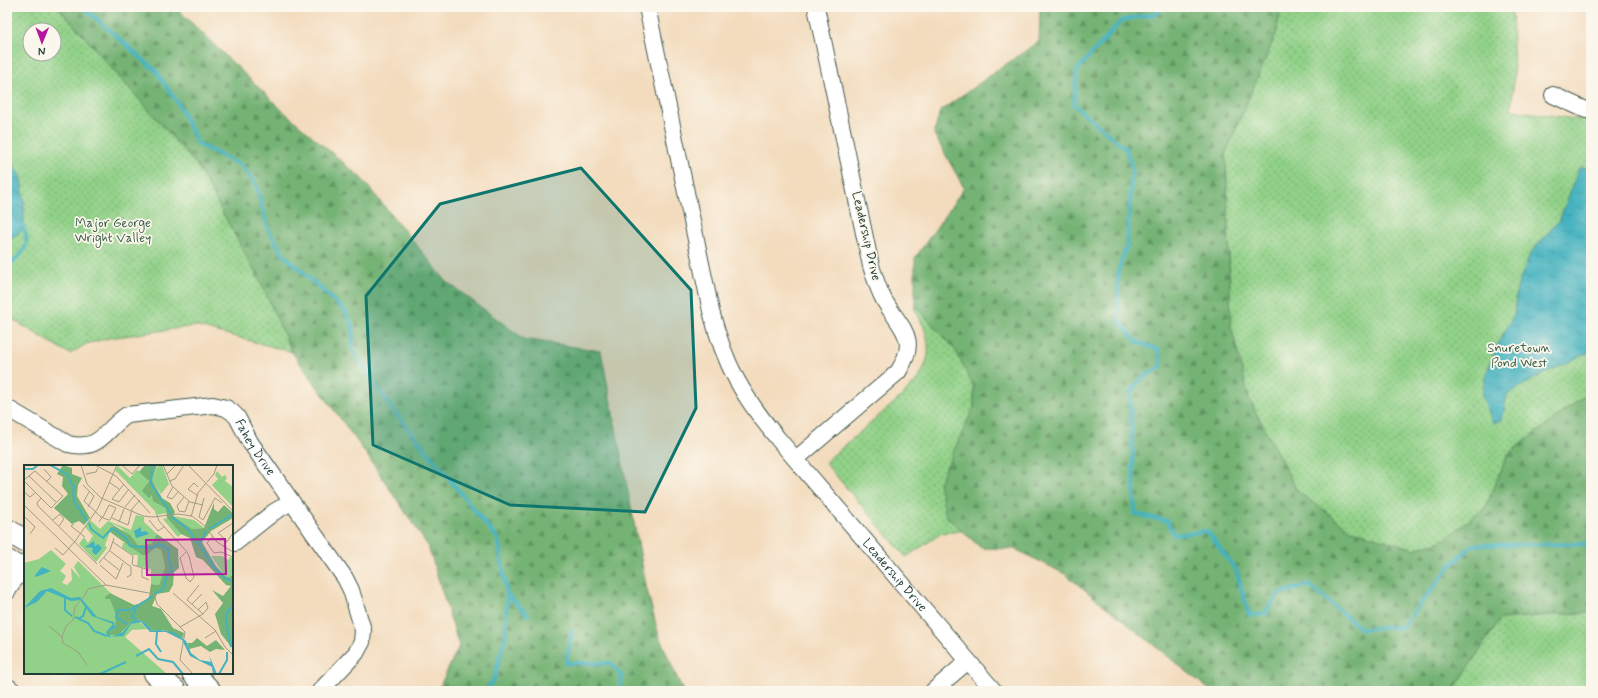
<svg xmlns="http://www.w3.org/2000/svg" width="1598" height="698" viewBox="0 0 1598 698" font-family="Mynerve,sans-serif">
	<style>
		.grass { fill: url(#grass-dots); stroke: #58875e; fill-rule: evenodd }
		.forest { fill: url(#forest-firs); stroke: #4a7854 }
		.water { fill: url(#water-ripples); stroke: #32787a }
		.lines { fill: none; stroke-linecap: round; stroke-linejoin: round }
		.stream { stroke: #44b2bf; stroke-width: 4 }
		.street-casing { stroke: #3f5549; stroke-width: 18 }
		.secondary-casing { stroke: #3f5549; stroke-width: 24 }
		.street { stroke: #fff; stroke-width: 16 }
		.secondary { stroke: #fff; stroke-width: 22 }
		.marked { fill: #0f766e; fill-opacity: 0.2; stroke: #0f766e; stroke-width: 3; stroke-linejoin: round }
		.labels { text-anchor: middle; dominant-baseline: central; stroke-width: 3.5; stroke-linejoin: round; paint-order: stroke }
		.park-label { font-size: 13px; fill: #365b45; stroke: #fbf7ec }
		.street-label { font-size: 13px; fill: #1f3d34; stroke: #fbf7ec }
		.inset-river { fill: none; stroke: #44b2bf; stroke-width: 2 }
		.inset-road { fill: none; stroke: #9e9c86; stroke-width: 1 }
		.view { fill: #b5179e; fill-opacity: 0.15; stroke: #b5179e; stroke-width: 2 }
		.inset-edge { fill: none; stroke: #1f3d34; stroke-width: 2 }
	</style>
	<defs>
		<pattern id="grass-dots" width="8" height="8" patternUnits="userSpaceOnUse"><rect width="8" height="8" fill="#91d188"/><path d="M2 2h.1M6 6h.1" fill="none" stroke="#76ab70" stroke-width="1.8" stroke-linecap="round"/></pattern>
		<pattern id="forest-firs" width="22" height="20" patternUnits="userSpaceOnUse"><rect width="22" height="20" fill="#74b374"/><path d="M5 1l3.5 6h-7zM16 11l3.5 6h-7z" fill="#5f9360"/></pattern>
		<pattern id="water-ripples" width="26" height="14" patternUnits="userSpaceOnUse"><rect width="26" height="14" fill="#44b2bf"/><path d="M2 4q2-2 4 0t4 0M15 11q2-2 4 0t4 0" fill="none" stroke="#38929c"/></pattern>
	</defs>
	<rect width="100%" height="100%" fill="#fbf7ec"/>
	<filter id="ink" filterUnits="userSpaceOnUse"><feTurbulence type="fractalNoise" baseFrequency=".025" numOctaves="2"/><feDisplacementMap in="SourceGraphic" scale="8" xChannelSelector="R" yChannelSelector="G"/><feConvolveMatrix kernelMatrix="1 2 1 2 8 2 1 2 1" color-interpolation-filters="sRGB"/></filter>
	<filter id="wash" filterUnits="userSpaceOnUse"><feTurbulence type="fractalNoise" baseFrequency=".012" numOctaves="4" result="noise"/><feDisplacementMap in="SourceGraphic" scale="16" xChannelSelector="R" yChannelSelector="G"/><feGaussianBlur stdDeviation="0.9" result="paint"/><feColorMatrix in="noise" values="0 0 0 0 0 0 0 0 0 0 0 0 0 0 0 0 0 1.4 0 .05"/><feComposite in="paint" operator="in"/></filter>
	<g filter="url(#wash)">
		<rect width="100%" height="100%" fill="#f3dbbd"/>
		<path class="grass" d="M 7,7 L 58,7 L 197,165 L 262,285 L 292,352 L 195,326 L 109,338 L 86,344 L 70,354 L 7,316 ZM 30,30 L 54,30 L 54,54 L 30,54 Z
			M 1281,7 L 1512,7 L 1514,79 L 1511,110 L 1591,121 L 1591,393 L 1587,394 L 1508,454 L 1485,508 L 1442,541 L 1414,549 L 1351,530 L 1297,491 L 1249,399 L 1231,326 L 1226,152 L 1276,34 Z
			M 915,305 L 956,351 L 974,388 L 974,407 L 959,442 L 946,516 L 963,531 L 942,533 L 906,557 L 826,464 L 826,461 C 845,445 864,429 882,413 C 921,380 945,359 914,308 Z
			M 1591,612 L 1591,691 L 1453,691 L 1500,619 Z"/>
		<path class="forest" d="M 58,7 L 175,7 L 283,111 L 361,178 L 447,282 L 524,339 L 601,351 L 647,590 L 659,636 L 683,691 L 435,691 L 439,688 L 459,646 L 428,546 L 367,455 L 292,352 L 262,285 L 197,165 Z
			M 1040,7 L 1281,7 L 1276,34 L 1226,152 L 1231,326 L 1249,399 L 1297,491 L 1351,530 L 1414,549 L 1442,541 L 1485,508 L 1508,454 L 1587,394 L 1591,393 L 1591,612 L 1500,619 L 1453,691 L 1211,691 L 1065,574 L 1015,549 L 981,548 L 946,516 L 939,483 L 974,407 L 974,388 L 956,351 L 915,305 L 915,258 L 964,188 L 934,134 L 940,111 L 1039,41 Z"/>
		<path class="water" d="M 7,153 L 21,178 L 24,200 L 24,220 L 21,231 L 9,240 L 7,240 Z
			M 1579,168 L 1591,168 L 1591,351 L 1535,378 L 1507,395 L 1502,420 L 1493,423 L 1482,396 L 1485,377 L 1497,346 L 1514,315 L 1517,288 L 1530,254 L 1560,219 Z"/>
		<g class="lines">
			<path class="stream" d="M 83,7 L 156,71 L 177,102 L 198,144 L 242,166 L 256,185 L 268,229 L 283,254 L 345,311 L 353,328 L 353,351 L 390,406 L 498,539 L 507,594 L 506,633 L 494,679 L 486,691
				M 1164,7 L 1155,14 L 1122,20 L 1077,70 L 1074,105 L 1126,149 L 1132,169 L 1127,245 L 1118,271 L 1118,320 L 1137,342 L 1159,350 L 1161,367 L 1141,379 L 1130,393 L 1135,514 L 1167,521 L 1174,535 L 1207,531 L 1236,570 L 1249,615 L 1265,614 L 1278,594 L 1309,585 L 1361,629 L 1402,627 L 1451,565 L 1473,545 L 1591,544
				M 12,263 C 27,249 30,245 23,225
				M 507,594 L 528,615
				M 572,631 L 566,663 L 611,663 L 622,677 L 619,691"/>
		</g>
	</g>
	<g filter="url(#ink)">
		<g class="lines">
			<g class="street-casing">
				<g id="street">
					<path id="s1" d="M 647,7 L 711,311 C 725,366 743,397 779,440 L 994,691"/>
					<path d="M 1553,95 L 1586,110 L 1591,110"/>
					<path id="s2" d="M 7,408 L 68,444 C 102,451 103,431 127,415 L 213,405 L 226,408 L 232,412 L 237,417 L 250,442 L 345,578 L 351,590 L 363,630 L 362,642 L 356,653 L 320,691"/>
					<path d="M 796,459 L 898,372 C 920,338 901,329 884,300 C 878,289 875,278 871,266 L 816,7"/>
					<path d="M 235,543 L 274,512 L 291,502"/>
					<path d="M 7,592 L 25,563"/>
					<path d="M 7,686 L 13,691"/>
					<path d="M 933,691 L 968,661"/>
				</g>
			</g>
			<g class="secondary-casing">
				<path id="secondary" d="M 7,530 L 25,541
					M 7,561 L 25,572
					M 155,673 L 175,691
					M 193,673 L 210,691"/>
			</g>
			<use href="#street" class="street"/>
			<use href="#secondary" class="secondary"/>
		</g>
	</g>
	<path class="marked" d="M 581,168 L 691,290 L 696,408 L 645,512 L 510,505 L 373,445 L 366,296 L 440,204 Z"/>
	<g class="labels">
		<g class="park-label">
			<text x="113" y="223">Major George<tspan x="113" dy="15">Wright Valley</tspan></text>
			<text x="1519" y="348">Snuretown<tspan x="1519" dy="15">Pond West</tspan></text>
		</g>
		<g class="street-label">
			<text transform="translate(866 236) rotate(77)">Leadership Drive</text>
			<text stroke="none"><textPath href="#s2" startOffset="290">Fahey Drive</textPath></text>
			<text stroke="none"><textPath href="#s1" startOffset="636">Leadership Drive</textPath></text>
		</g>
	</g>
	<g transform="translate(24 465)">
		<rect width="209" height="209" fill="#f3dbbd"/>
		<path d="M 138,0 L 145,19 L 137,29 L 128,15 L 133,2 ZM 94,1 L 106,13 L 113,5 L 125,14 L 123,20 L 128,30 L 142,43 L 143,48 L 132,50 L 131,46 L 91,5 ZM 193,6 L 198,12 L 201,10 L 203,13 L 201,16 L 209,22 L 209,42 L 188,20 L 194,14 L 191,10 ZM 112,50 L 120,52 L 120,57 L 133,69 L 127,79 L 114,80 L 97,63 L 89,59 L 81,80 L 83,83 L 72,97 L 55,79 L 60,72 L 64,78 L 69,71 L 61,62 L 66,55 L 76,64 L 84,56 L 107,65 ZM 149,51 L 170,55 L 180,63 L 168,64 ZM 143,53 L 157,69 L 154,72 L 139,54 ZM 99,78 L 103,78 L 118,90 L 123,90 L 131,83 L 137,85 L 141,102 L 135,120 L 127,119 L 127,104 L 113,101 L 114,90 L 109,90 L 98,83 ZM 27,85 L 42,99 L 36,106 L 42,111 L 38,118 L 43,120 L 48,115 L 47,103 L 57,114 L 50,102 L 54,96 L 123,164 L 108,165 L 101,172 L 143,209 L 0,209 L 0,98 L 15,94 ZM 187,91 L 198,91 L 204,95 L 206,92 L 209,93 L 209,110 L 205,112 L 201,111 Z" fill="#91d188"/>
		<path d="M 39,0 L 48,3 L 48,9 L 58,13 L 54,20 L 53,31 L 66,53 L 60,60 L 55,56 L 48,59 L 30,43 L 44,29 L 38,21 L 39,12 L 33,9 ZM 121,0 L 133,0 L 128,15 L 138,33 L 146,38 L 151,47 L 149,51 L 168,64 L 180,63 L 190,38 L 190,44 L 194,47 L 200,40 L 209,48 L 209,53 L 187,66 L 178,77 L 192,101 L 201,111 L 205,112 L 209,110 L 209,184 L 197,169 L 191,149 L 199,138 L 188,125 L 199,131 L 207,121 L 202,120 L 179,95 L 172,92 L 166,73 L 157,69 L 143,53 L 142,43 L 129,36 L 128,30 L 125,33 L 118,26 L 125,16 L 115,7 ZM 87,59 L 106,70 L 114,80 L 127,79 L 133,69 L 154,84 L 155,103 L 150,107 L 149,120 L 145,127 L 133,129 L 128,141 L 137,144 L 149,163 L 160,168 L 159,173 L 139,165 L 128,166 L 122,158 L 115,155 L 108,156 L 94,170 L 84,170 L 83,167 L 91,163 L 92,150 L 86,134 L 81,134 L 81,132 L 86,128 L 110,140 L 119,138 L 125,132 L 127,119 L 135,120 L 141,102 L 137,85 L 131,83 L 123,90 L 118,90 L 86,67 L 89,62 ZM 173,173 L 183,181 L 192,175 L 201,185 L 192,184 L 186,187 L 177,181 L 165,184 L 163,178 L 168,178 Z" fill="#74b374"/>
		<path d="M 117,62 L 117,67 L 122,66 L 125,69 L 112,73 L 110,66 ZM 70,76 L 71,81 L 74,79 L 78,83 L 72,90 L 68,87 L 69,83 L 61,82 ZM 18,102 L 27,106 L 12,112 L 11,110 ZM 27,123 L 47,133 L 56,132 L 73,152 L 90,157 L 91,163 L 83,167 L 87,172 L 99,167 L 108,156 L 115,155 L 122,158 L 128,166 L 135,165 L 130,164 L 148,167 L 154,170 L 162,176 L 167,188 L 176,195 L 187,197 L 185,190 L 193,209 L 189,209 L 188,202 L 166,191 L 158,175 L 142,167 L 126,167 L 117,157 L 107,159 L 99,171 L 84,172 L 82,167 L 89,159 L 68,151 L 56,135 L 47,136 L 23,126 L 13,137 L 0,143 L 16,126 Z" fill="#44b2bf"/>
		<path class="inset-river" d="M 26,0 L 44,10 L 47,19 L 51,22 L 49,25 L 50,36 L 63,56M 128,0 L 127,19 L 147,49M 0,4 L 9,4 L 14,0M 148,52 L 165,65 L 173,78M 65,58 L 67,64 L 79,73 L 88,63 L 102,73 L 106,81 L 128,83 L 134,79 L 145,84 L 144,92 L 148,106 L 143,110 L 139,124 L 131,129M 185,64 L 209,49M 175,79 L 189,101 L 202,114 L 209,116M 176,79 L 182,66M 41,132 L 41,145 L 48,151M 51,152 L 64,158 L 70,166 L 83,171M 54,154 L 59,151 L 62,142M 112,155 L 108,151 L 114,140M 103,159 L 92,152 L 94,145 L 106,145 L 129,131M 133,167 L 132,179 L 137,187M 207,182 L 202,157 L 203,147 L 209,141M 112,191 L 125,184 L 134,194 L 149,197 L 159,209M 76,209 L 102,197M 195,209 L 203,195 L 203,187"/>
		<path class="inset-road" d="M 57,0 L 63,19 L 77,33 L 119,51 L 129,52 L 154,49 L 168,51 L 181,61 L 193,77 L 209,87M 71,0 L 92,11 L 126,48M 98,0 L 108,9 L 116,0M 139,0 L 148,21 L 166,37 L 179,40M 164,0 L 209,46M 20,4 L 27,12 L 22,17M 62,9 L 72,7 L 74,3M 143,9 L 152,0M 5,11 L 33,38M 0,15 L 11,6 L 39,31 L 27,43 L 0,16M 145,16 L 151,14 L 160,0M 85,17 L 95,24M 183,17 L 190,9 L 193,0M 100,19 L 88,34 L 95,37 L 105,24M 59,20 L 70,31 L 64,42M 149,22 L 143,32 L 148,34 L 154,27M 0,27 L 6,32 L 11,28M 65,27 L 60,36 L 77,52 L 78,52 L 79,53 L 85,55 L 86,55 L 92,43 L 85,40 L 79,52 L 78,52 L 78,53 L 76,55 L 75,57M 174,31 L 164,24 L 170,18 L 174,22M 160,32 L 153,41 L 155,46 L 161,47 L 165,36M 17,33 L 13,38 L 14,41 L 73,99M 180,33 L 175,52 L 179,55 L 191,33 L 198,38M 0,40 L 82,120 L 130,129 L 133,139 L 161,167 L 156,195 L 169,209M 101,42 L 111,30M 133,50 L 135,56 L 163,87 L 165,91 L 170,112 L 166,117 L 162,113 L 156,93 L 162,87M 0,51 L 11,62 L 6,69M 167,52 L 174,28 L 182,18M 88,53 L 104,60 L 108,44 L 116,35M 29,55 L 36,49 L 40,54 L 35,61M 125,55 L 134,66 L 140,62M 95,57 L 100,44M 50,59 L 47,61 L 61,72M 189,71 L 183,78 L 190,88 L 197,87 L 209,92M 203,76 L 194,68 L 209,58M 89,77 L 109,91 L 108,100M 199,82 L 209,68M 31,83 L 39,90 L 52,75 L 74,43 L 93,0M 86,86 L 107,102M 80,93 L 95,105M 75,98 L 86,85 L 90,73M 76,100 L 92,114 L 99,98M 109,100 L 125,105M 118,103 L 118,112 L 125,115M 103,112 L 107,110 L 107,102M 175,120 L 163,135 L 179,149M 149,128 L 191,165 L 201,182 L 209,190M 168,139 L 178,129M 25,161 L 38,172 L 39,178 L 54,187 L 63,200M 156,162 L 179,149 L 184,143 L 182,137 L 174,145M 38,172 L 42,161 L 49,155 L 51,142 L 61,130 L 64,124 L 82,120M 181,173 L 192,166"/>
		<path class="view" d="M 201,74 L 202,109 L 123,110 L 122,75 Z"/>
		<rect width="209" height="209" class="inset-edge"/>
	</g>
	<rect width="1598" height="698" fill="none" stroke="#fbf7ec" stroke-width="24"/>
	<g transform="translate(42 42) rotate(181)"><circle r="19" fill="#fbf7ec" stroke="#a3ada2"/>
	<path d="M0-3L7 15L0 10L-7 15Z" fill="#b5179e"/>
	<text y="-6" font-size="11" font-weight="bold" text-anchor="middle" fill="#1f3d34">N</text>
	</g>
</svg>
